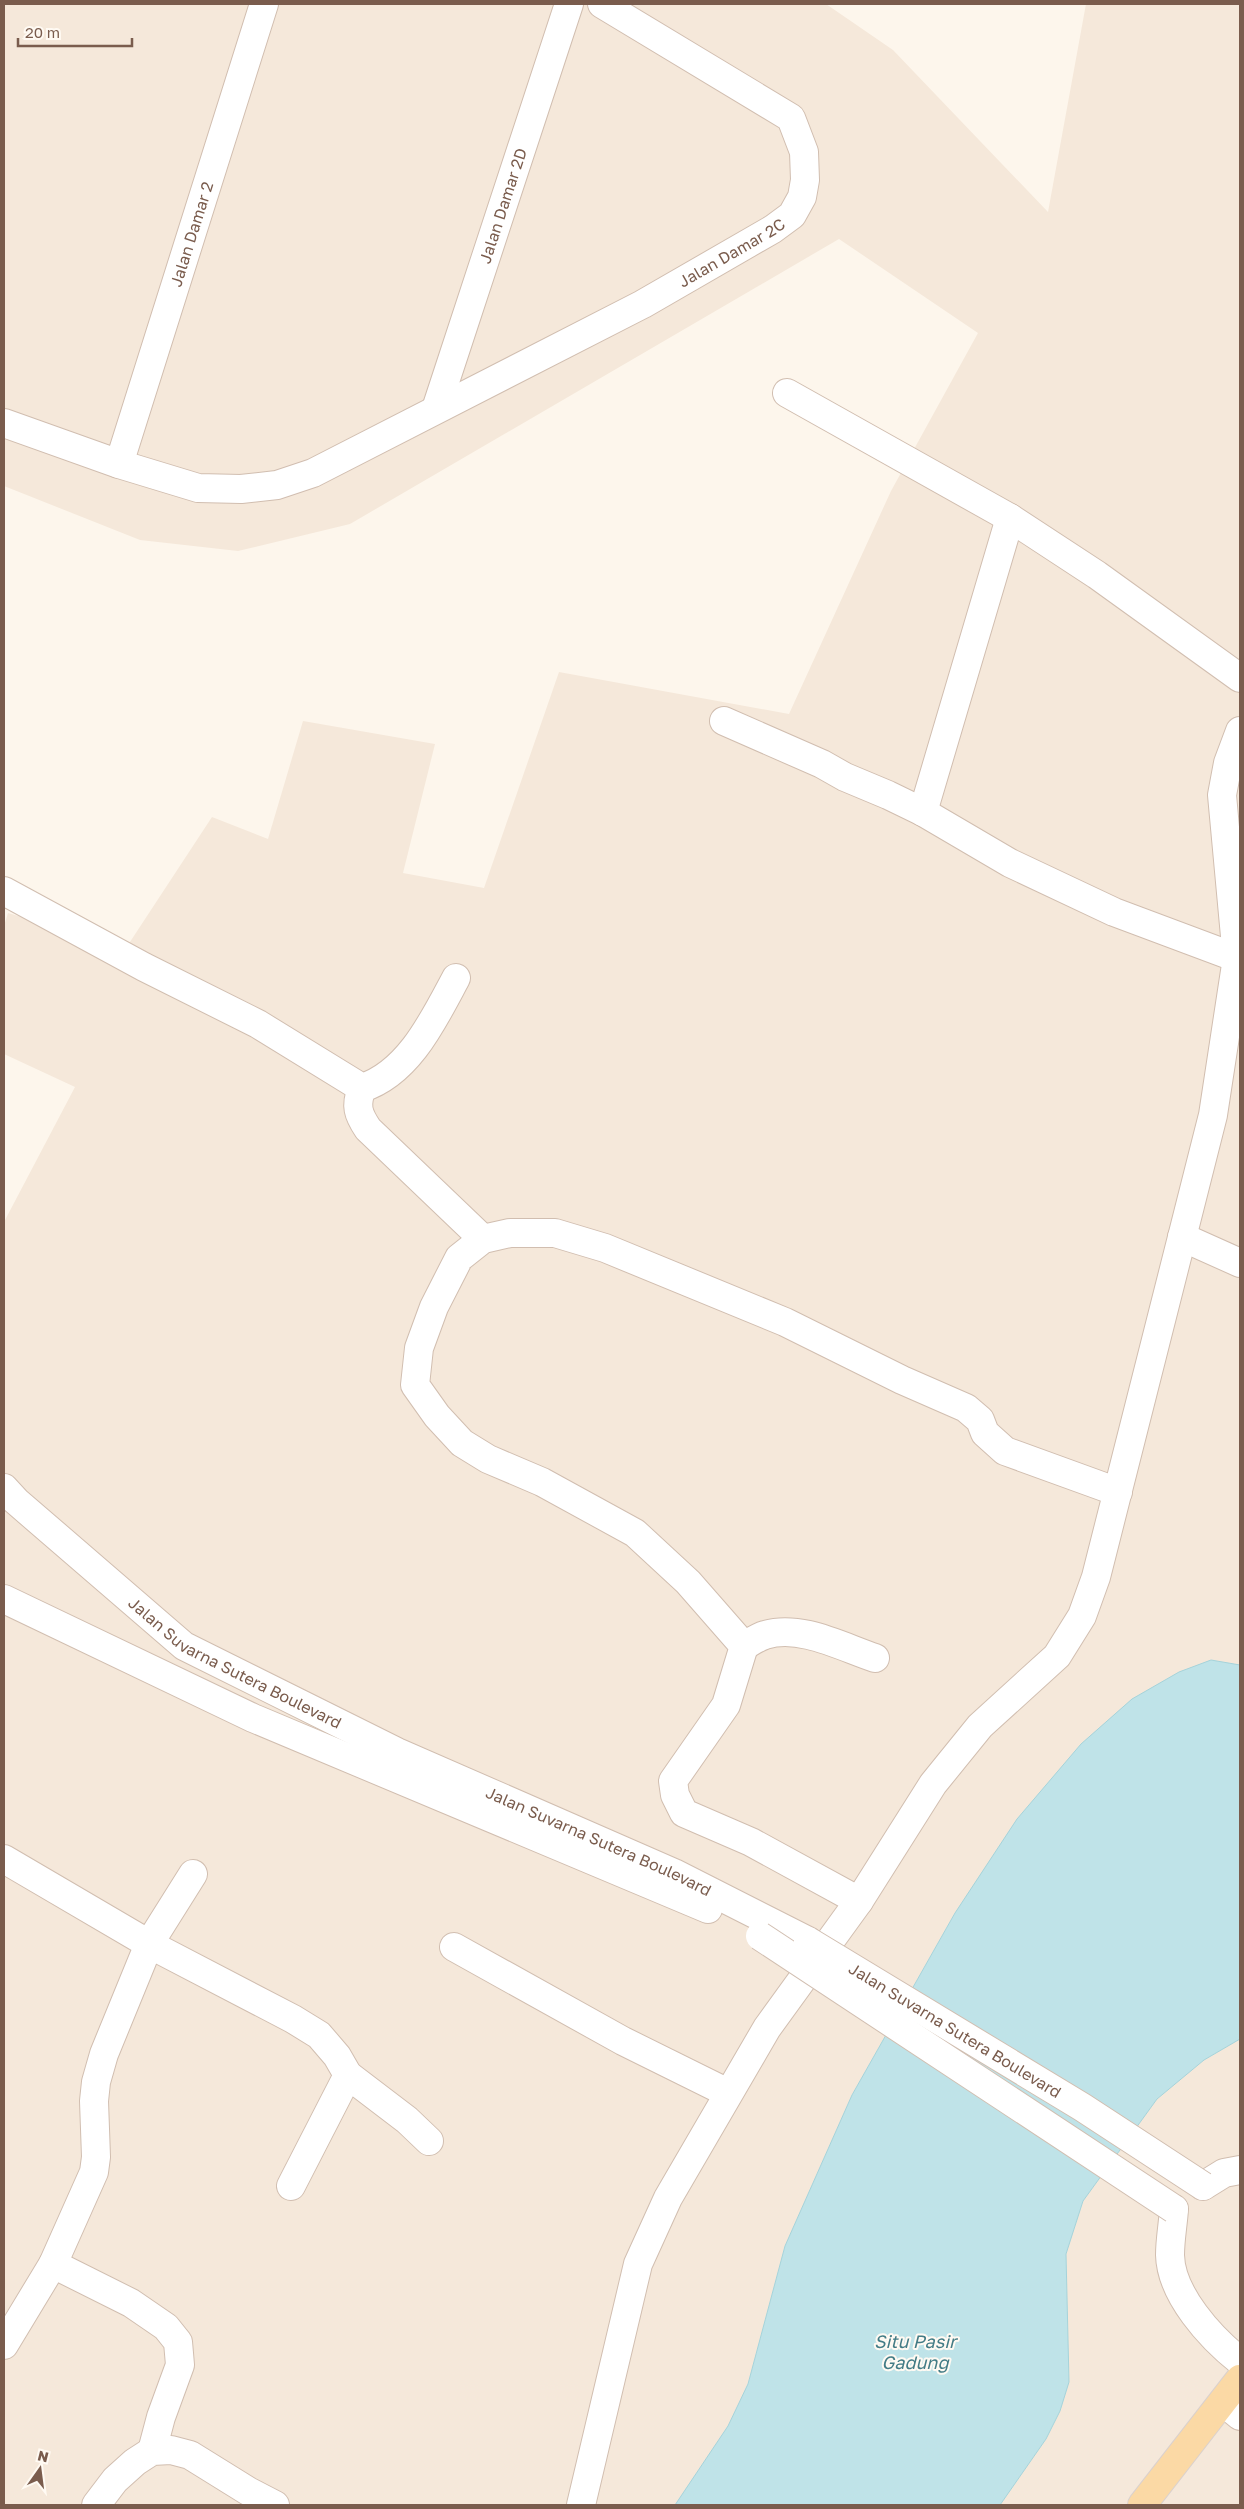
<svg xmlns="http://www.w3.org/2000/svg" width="1244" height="2509" viewBox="0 0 1244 2509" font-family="'Golos Text',sans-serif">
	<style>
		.residential { fill: #f5e8da }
		.water { fill: #bfe3e8; stroke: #a5d3da }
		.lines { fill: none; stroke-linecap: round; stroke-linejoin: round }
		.minor-casing { stroke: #d1beb0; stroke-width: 30 }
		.major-casing { stroke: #dad1cd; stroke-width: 30 }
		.minor { stroke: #fff; stroke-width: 28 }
		.major { stroke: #fbd9a5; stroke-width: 28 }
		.minor-bridge-casing { stroke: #d1beb0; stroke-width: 30; stroke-linecap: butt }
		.minor-bridge { stroke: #fff; stroke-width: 28 }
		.labels { text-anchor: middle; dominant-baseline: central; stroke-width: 4; stroke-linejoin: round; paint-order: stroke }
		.street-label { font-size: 16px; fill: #7a5c4d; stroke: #fffaf3 }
		.water-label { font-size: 18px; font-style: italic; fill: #437c86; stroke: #fffaf3 }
	</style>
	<rect width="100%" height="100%" fill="#fdf6ec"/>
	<path class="residential" d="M 4,4 L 826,4 L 893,50 L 1048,212 L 1086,4 L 1240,4 L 1240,1665 L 1211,1660 L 955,1913 L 852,2095 L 785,2246 L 748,2384 L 728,2426 L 675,2505 L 4,2505 L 4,1222 L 75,1087 L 4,1054 L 4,926 L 8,913 L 126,948 L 212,817 L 268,839 L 303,721 L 435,744 L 403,873 L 484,888 L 559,672 L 789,714 L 891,491 L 978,333 L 839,239 L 350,524 L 238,551 L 140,540 L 4,486 Z
		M 1240,2039 L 1240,2505 L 1000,2505 L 1046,2439 L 1060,2411 L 1069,2382 L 1066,2254 L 1083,2201 L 1157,2099 L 1204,2060 Z"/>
	<path class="water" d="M 1211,1660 L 1240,1665 L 1240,2039 L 1204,2060 L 1157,2099 L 1083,2201 L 1066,2254 L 1069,2382 L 1060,2411 L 1046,2439 L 1000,2505 L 675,2505 L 728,2426 L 748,2384 L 785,2246 L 852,2095 L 955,1913 L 1017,1819 L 1081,1744 L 1132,1699 L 1179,1672 Z"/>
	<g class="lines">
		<g class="minor-casing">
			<g id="minor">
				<path d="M 787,393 L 1010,518 L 1097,575 L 1240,678"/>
				<path id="s1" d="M 436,409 L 569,4"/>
				<path id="s2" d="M 4,423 L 119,464 L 198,488 L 241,489 L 277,485 L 313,473 L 643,304 L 773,229 L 792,215 L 802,197 L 805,180 L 804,152 L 791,118 L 602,4"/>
				<path id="s3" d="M 119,464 L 264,4"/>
				<path d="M 724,721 L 822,764 L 845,777 L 888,795 L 923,812 L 1010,863 L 1114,912 L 1237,958"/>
				<path d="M 923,812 L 1010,518"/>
				<path d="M 4,891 L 144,967 L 258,1024 L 362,1088 C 409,1073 434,1019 456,978"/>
				<path d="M 362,1088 C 355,1106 358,1114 368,1129 L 483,1239"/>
				<path d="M 1182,1237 L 1240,1263"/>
				<path id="s4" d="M 4,1488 L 16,1501 L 184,1646 L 397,1752 L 674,1873 L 808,1941"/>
				<path d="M 4,1599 L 253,1718 L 708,1909"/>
				<path d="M 744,1646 C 751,1642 758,1637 765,1635 C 800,1624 842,1647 875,1658"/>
				<path d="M 4,1859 L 149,1944 L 293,2019 L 319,2035 L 337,2056 L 348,2075 L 407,2120 L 429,2141"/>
				<path d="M 859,1901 L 751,1842 L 684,1813 L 675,1795 L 673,1781 L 726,1705 L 744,1646 L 688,1582 L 635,1533 L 542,1482 L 488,1459 L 462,1443 L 437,1416 L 415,1385 L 419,1348 L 434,1307 L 459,1258 L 483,1239 L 510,1233 L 555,1233 L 605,1248 L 785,1322 L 902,1380 L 966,1408 L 980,1420 L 985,1433 L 1005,1451 L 1118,1492"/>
				<path d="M 454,1947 L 623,2041 L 728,2093"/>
				<path d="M 291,2186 L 348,2075"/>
				<path d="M 1203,2186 L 1224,2173 L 1240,2170"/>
				<path d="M 1174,2209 C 1173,2224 1170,2240 1170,2255 C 1171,2295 1211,2338 1240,2361"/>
				<path d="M 53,2264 L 131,2303 L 166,2327 L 178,2342 L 180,2365 L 161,2417 L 152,2451"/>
				<path d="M 4,2345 L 53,2264 L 94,2172 L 96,2157 L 94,2101 L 96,2082 L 104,2054 L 149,1944 L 193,1874"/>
				<path d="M 1223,2402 L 1240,2416"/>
				<path d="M 96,2505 L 115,2480 L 135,2462 L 152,2451 L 171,2450 L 190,2455 L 248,2491 L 275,2505"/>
				<path d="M 581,2505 L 638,2264 L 668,2198 L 767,2028 L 859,1901 L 933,1784 L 980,1726 L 1057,1656 L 1082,1616 L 1096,1577 L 1213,1115 L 1237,958 L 1222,795 L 1228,763 L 1240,731"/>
			</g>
		</g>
		<g class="major-casing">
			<path id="major" d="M 1142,2505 L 1240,2379"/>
		</g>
		<use href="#minor" class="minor"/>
		<use href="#major" class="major"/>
		<g class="minor-bridge-casing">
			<g id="minor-bridge">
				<path d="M 760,1936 L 1174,2209"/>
				<path id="s5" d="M 808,1941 L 1082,2107 L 1203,2186"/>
			</g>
		</g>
		<use href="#minor-bridge" class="minor-bridge"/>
	</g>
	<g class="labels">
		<g class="street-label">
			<text stroke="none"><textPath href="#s1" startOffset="214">Jalan Damar 2D</textPath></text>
			<text stroke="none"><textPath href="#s3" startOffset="241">Jalan Damar 2</textPath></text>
			<text stroke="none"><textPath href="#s2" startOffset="795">Jalan Damar 2C</textPath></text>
			<text stroke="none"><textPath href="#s4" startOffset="292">Jalan Suvarna Sutera Boulevard</textPath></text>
			<text stroke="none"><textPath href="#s4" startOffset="698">Jalan Suvarna Sutera Boulevard</textPath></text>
			<text stroke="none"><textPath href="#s5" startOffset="172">Jalan Suvarna Sutera Boulevard</textPath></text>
		</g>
		<g class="water-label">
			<text x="915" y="2341">Situ Pasir<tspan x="915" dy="21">Gadung</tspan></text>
		</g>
	</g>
	<rect width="1244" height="2509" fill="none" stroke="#7a5c4d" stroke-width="10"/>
	<g transform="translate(40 2469) rotate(14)" stroke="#fffaf3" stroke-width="4" paint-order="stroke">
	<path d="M0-4L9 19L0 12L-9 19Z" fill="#7a5c4d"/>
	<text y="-8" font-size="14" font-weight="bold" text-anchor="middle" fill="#7a5c4d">N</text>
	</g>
	<path d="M18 38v8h114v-8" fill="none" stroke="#7a5c4d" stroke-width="2.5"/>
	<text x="25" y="38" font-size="15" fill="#7a5c4d" stroke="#fffaf3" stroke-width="4" paint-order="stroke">20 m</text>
</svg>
